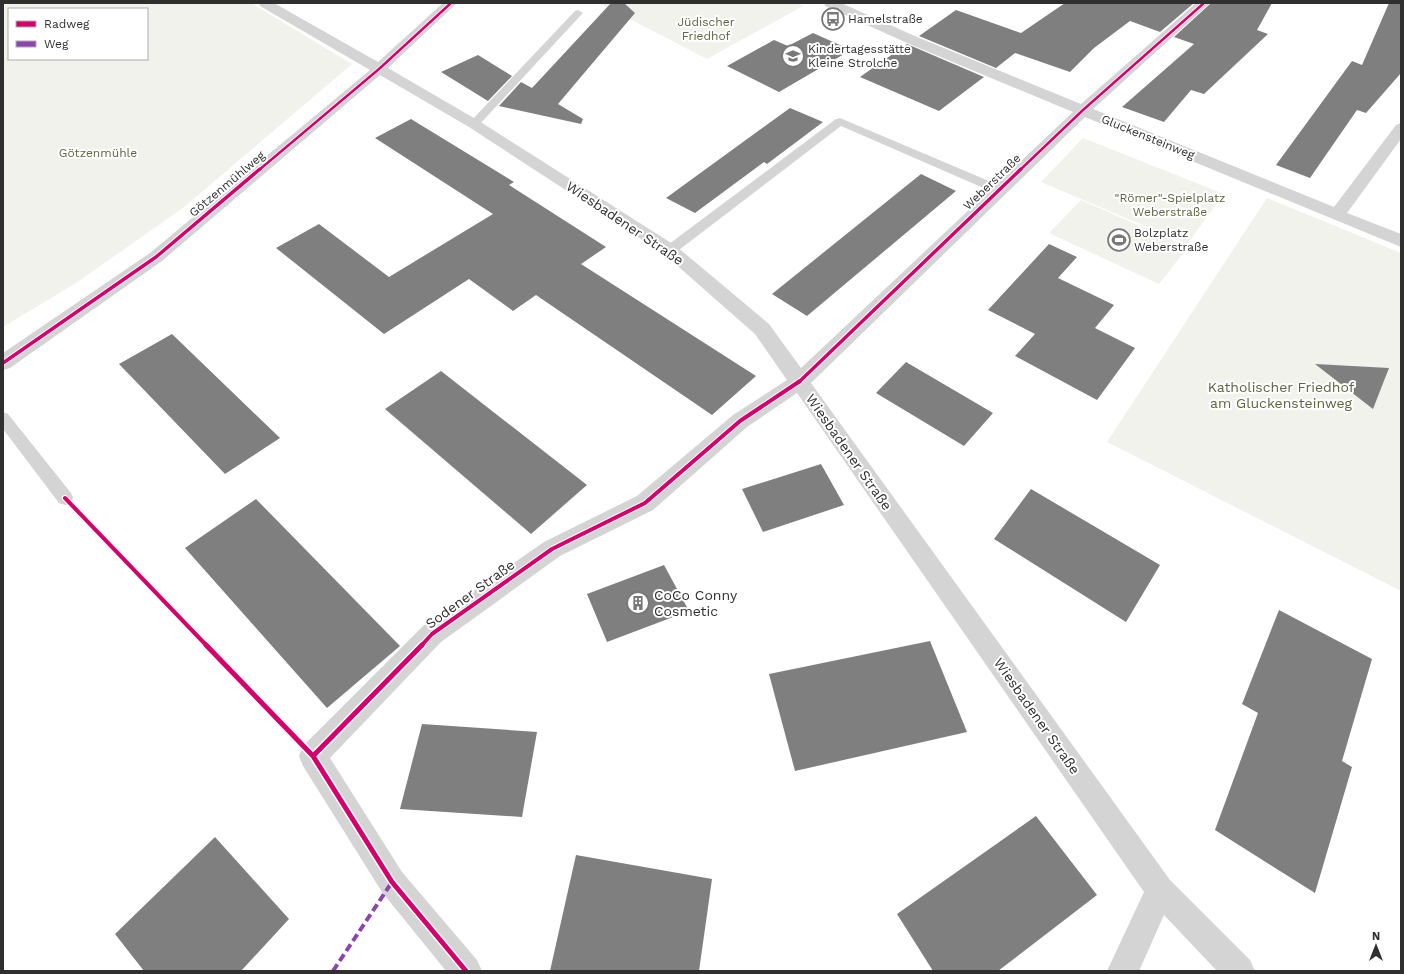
<svg xmlns="http://www.w3.org/2000/svg" width="1404" height="974" viewBox="0 0 1404 974" font-family="'Work Sans',sans-serif">
	<style>
		.green { fill: #f1f2eb; fill-rule: evenodd }
		.building { fill: #7f7f7f }
		.lines { fill: none; stroke-linecap: round; stroke-linejoin: round }
		.path-far1 { stroke: #d2d2d2; stroke-width: 2.5; stroke-dasharray: 2 2; stroke-linecap: butt }
		.path { stroke: #d2d2d2; stroke-width: 3; stroke-dasharray: 2.5 2.5; stroke-linecap: butt }
		.service { fill: #d4d4d4; fill-rule: evenodd }
		.minor { fill: #d4d4d4; fill-rule: evenodd }
		.quiet { stroke: #8e44ad; stroke-width: 4; stroke-dasharray: 8 4; stroke-linecap: butt }
		.cycleway-far3-casing { stroke: #fff; stroke-width: 4 }
		.cycleway-far2-casing { stroke: #fff; stroke-width: 5.5 }
		.cycleway-far1-casing { stroke: #fff; stroke-width: 6 }
		.cycleway-casing { stroke: #fff; stroke-width: 8 }
		.cycleway-far3 { stroke: #d6006c; stroke-width: 2.5 }
		.cycleway-far2 { stroke: #d6006c; stroke-width: 3.5 }
		.cycleway-far1 { stroke: #d6006c; stroke-width: 4 }
		.cycleway { stroke: #d6006c; stroke-width: 5 }
		.labels { text-anchor: middle; dominant-baseline: central; stroke-width: 4; stroke-linejoin: round; paint-order: stroke }
		.far-poi-label { font-size: 12px; fill: #2f2f2f; stroke: #fff; text-anchor: start }
		.far-park-label { font-size: 12px; fill: #5d6541; stroke: #fff }
		.far-street-label { font-size: 12px; fill: #2f2f2f; stroke: #fff }
		.street-label { font-size: 14px; fill: #2f2f2f; stroke: #fff }
		.park-label { font-size: 14px; fill: #5d6541; stroke: #fff }
		.poi-label { font-size: 14px; fill: #2f2f2f; stroke: #fff; text-anchor: start }
	</style>
	<rect width="100%" height="100%" fill="#fff"/>
	<path class="green" d="M 3,3 L 251,3 L 352,64 L 183,208 L 76,283 L 3,327 ZM 9,9 L 147,9 L 147,59 L 9,59 Z
		M 599,3 L 797,3 L 803,6 L 707,59 Z
		M 1083,138 L 1224,194 L 1187,244 L 1041,182 Z
		M 1267,198 L 1401,253 L 1401,591 L 1107,442 Z
		M 1081,200 L 1188,247 L 1159,284 L 1049,233 Z"/>
	<path class="building" d="M 611,3 L 624,3 L 635,13 L 558,104 L 583,119 L 581,124 L 499,106 L 521,82 L 532,88 Z
		M 1065,3 L 1194,3 L 1160,32 L 1130,21 L 1094,48 L 1070,72 L 1015,53 L 996,68 L 919,36 L 956,10 L 1021,33 Z
		M 1211,3 L 1272,3 L 1257,30 L 1268,34 L 1204,94 L 1191,90 L 1164,122 L 1122,107 L 1194,44 L 1174,37 Z
		M 1389,3 L 1401,3 L 1401,73 L 1366,113 L 1357,110 L 1310,178 L 1276,165 L 1352,61 L 1362,65 Z
		M 813,33 L 851,50 L 779,92 L 727,66 L 774,40 L 788,46 Z
		M 907,44 L 984,77 L 939,111 L 860,77 Z
		M 478,55 L 512,76 L 488,101 L 441,72 Z
		M 790,108 L 823,122 L 767,164 L 764,162 L 695,213 L 666,198 Z
		M 411,119 L 514,182 L 509,185 L 606,247 L 581,264 L 756,376 L 712,415 L 536,295 L 513,311 L 469,279 L 384,334 L 276,248 L 319,224 L 389,277 L 493,214 L 375,138 Z
		M 921,174 L 956,191 L 807,316 L 772,294 Z
		M 1049,244 L 1077,257 L 1058,278 L 1114,305 L 1095,328 L 1135,348 L 1097,400 L 1015,356 L 1035,334 L 988,310 Z
		M 172,334 L 280,438 L 225,474 L 119,364 Z
		M 906,362 L 993,413 L 964,446 L 876,393 Z
		M 1315,364 L 1389,368 L 1373,409 Z
		M 441,371 L 587,485 L 531,534 L 385,409 Z
		M 821,464 L 844,505 L 763,532 L 742,489 Z
		M 1031,489 L 1160,565 L 1126,622 L 994,539 Z
		M 256,499 L 400,646 L 327,708 L 185,548 Z
		M 664,565 L 689,611 L 607,642 L 587,594 Z
		M 1279,610 L 1372,659 L 1342,761 L 1352,767 L 1315,893 L 1215,830 L 1258,713 L 1242,704 Z
		M 930,641 L 967,732 L 795,771 L 769,674 Z
		M 422,724 L 537,732 L 522,817 L 400,809 Z
		M 1036,816 L 1097,895 L 998,971 L 933,971 L 897,914 Z
		M 215,837 L 289,919 L 241,971 L 144,971 L 115,934 Z
		M 576,855 L 712,879 L 699,971 L 550,971 Z"/>
	<g class="lines">
		<path class="path-far1" d="M 82,516 L 207,646"/>
		<path class="path" d="M 206,645 L 289,731"/>
		<path class="service" d="M 578,10 L 583,13 L 581,15 L 478,126 L 470,126 L 468,124 L 470,122 L 575,11 Z
			M 840,118 L 1003,187 L 1005,190 L 1003,193 L 995,193 L 841,126 L 675,253 L 670,254 L 665,253 L 664,250 L 665,247 L 836,119 Z
			M 3,412 L 8,414 L 71,493 L 73,498 L 71,503 L 65,505 L 59,503 L 3,429 Z"/>
		<path class="minor" d="M 259,3 L 274,3 L 378,62 L 443,3 L 457,3 L 388,68 L 479,121 L 676,246 L 769,324 L 801,368 L 1073,112 L 907,43 L 825,6 L 824,3 L 841,3 L 917,37 L 1081,104 L 1196,3 L 1210,3 L 1093,109 L 1334,207 L 1396,125 L 1401,123 L 1401,139 L 1347,213 L 1401,234 L 1401,247 L 1085,117 L 811,383 L 1170,880 L 1250,960 L 1255,971 L 1217,971 L 1164,915 L 1139,971 L 1107,971 L 1144,892 L 797,393 L 747,427 L 653,510 L 560,556 L 441,642 L 330,758 L 402,872 L 477,960 L 482,971 L 446,971 L 382,892 L 303,766 L 299,756 L 303,746 L 423,626 L 544,542 L 637,496 L 733,415 L 787,380 L 755,334 L 664,254 L 469,127 L 380,75 L 162,261 L 10,368 L 3,370 L 3,353 L 150,253 L 370,70 L 260,6 Z"/>
		<path class="quiet" d="M 333,971 L 392,882"/>
		<g class="cycleway-far3-casing">
			<path id="cycleway-far3" d="M 259,170 L 379,69 L 451,3
				M 1020,170 L 1083,110 L 1204,3"/>
		</g>
		<g class="cycleway-far2-casing">
			<path id="cycleway-far2" d="M 3,363 L 156,257 L 260,169
				M 799,382 L 1021,169"/>
		</g>
		<g class="cycleway-far1-casing">
			<path id="cycleway-far1" d="M 65,498 L 207,646
				M 421,646 L 432,634 L 552,549 L 645,503 L 740,421 L 800,381"/>
		</g>
		<g class="cycleway-casing">
			<path id="cycleway" d="M 206,645 L 313,756
				M 422,645 L 313,756 L 392,882 L 466,971"/>
		</g>
		<use href="#cycleway-far3" class="cycleway-far3"/>
		<use href="#cycleway-far2" class="cycleway-far2"/>
		<use href="#cycleway-far1" class="cycleway-far1"/>
		<use href="#cycleway" class="cycleway"/>
	</g>
	<defs>
		<g id="bus-ring" transform="scale(1.15)"><circle r="9.5" fill="#fff" stroke="#787878" stroke-width="1.5"/><path d="M-5-6H5V4H4V6H2V4H-2V6H-4V4H-5ZM-3.5-4V0h7V-4ZM-3.5 1.2v1.5H-2V1.2ZM2 1.2v1.5H3.5V1.2Z" fill="#787878"/></g>
		<g id="school-ring" transform="scale(1.15)"><circle r="9.5" fill="#fff" stroke="#787878" stroke-width="1.5"/><path d="M0-5L7-2L0 1L-7-2ZM-4 1L0 2.5L4 1V4Q0 6-4 4Z" fill="#787878"/></g>
		<g id="stadium-ring" transform="scale(1.15)"><circle r="9.5" fill="#fff" stroke="#787878" stroke-width="1.5"/><path d="M0-5a6.5 5 0 1 0 0 10a6.5 5 0 1 0 0-10ZM-3.5-1.8h7v3.6h-7Z" fill="#787878"/></g>
		<g id="building-ring" transform="scale(1.15)"><circle r="9.5" fill="#fff" stroke="#787878" stroke-width="1.5"/><path d="M-4-6H4V6H1V3H-1V6H-4ZM-2.5-4.3h1.7v1.8h-1.7ZM.8-4.3h1.7v1.8H.8ZM-2.5-1h1.7V.8h-1.7ZM.8-1h1.7V.8H.8Z" fill="#787878"/></g>
	</defs>
	<g fill-rule="evenodd">
		<use href="#bus-ring" x="833" y="19"/>
		<use href="#school-ring" x="793" y="56"/>
		<use href="#stadium-ring" x="1119" y="240"/>
		<use href="#building-ring" x="638" y="603"/>
	</g>
	<g class="labels">
		<g class="far-poi-label">
			<text x="848" y="19">Hamelstraße</text>
			<text x="808" y="49">Kindertagesstätte<tspan x="808" dy="14">Kleine Strolche</tspan></text>
			<text x="1134" y="233">Bolzplatz<tspan x="1134" dy="14">Weberstraße</tspan></text>
		</g>
		<g class="far-park-label">
			<text x="706" y="22">Jüdischer<tspan x="706" dy="14">Friedhof</tspan></text>
			<text x="98" y="153">Götzenmühle</text>
			<text x="1170" y="198">"Römer"-Spielplatz<tspan x="1170" dy="14">Weberstraße</tspan></text>
		</g>
		<g class="far-street-label">
			<text transform="translate(1148 137) rotate(22)">Gluckensteinweg</text>
			<text transform="translate(992 182) rotate(-44)">Weberstraße</text>
			<text transform="translate(227 184) rotate(-40)">Götzenmühlweg</text>
		</g>
		<g class="street-label">
			<text transform="translate(625 223) rotate(34)">Wiesbadener Straße</text>
			<text transform="translate(849 452) rotate(55)">Wiesbadener Straße</text>
			<text transform="translate(470 594) rotate(-36)">Sodener Straße</text>
			<text transform="translate(1037 716) rotate(55)">Wiesbadener Straße</text>
		</g>
		<g class="park-label">
			<text x="1281" y="387">Katholischer Friedhof<tspan x="1281" dy="16">am Gluckensteinweg</tspan></text>
		</g>
		<g class="poi-label">
			<text x="654" y="595">CoCo Conny<tspan x="654" dy="16">Cosmetic</tspan></text>
		</g>
	</g>
	<rect width="1404" height="974" fill="none" stroke="#2f2f2f" stroke-width="8"/>
	<rect x="8" y="8" width="140" height="52" fill="#ffffff" stroke="#acacac"/>
	<rect x="16" y="21" width="20" height="6" fill="#d6006c" stroke="#acacac"/>
	<text x="44" y="28" font-size="12" fill="#2f2f2f">Radweg</text>
	<rect x="16" y="41" width="20" height="6" fill="#8e44ad" stroke="#acacac"/>
	<text x="44" y="48" font-size="12" fill="#2f2f2f">Weg</text>
	<g transform="translate(1376 946)" stroke="#ffffff" stroke-width="3" paint-order="stroke">
	<path d="M0-3L7 15L0 10L-7 15Z" fill="#2f2f2f"/>
	<text y="-6" font-size="11" font-weight="bold" text-anchor="middle" fill="#2f2f2f">N</text>
	</g>
</svg>
